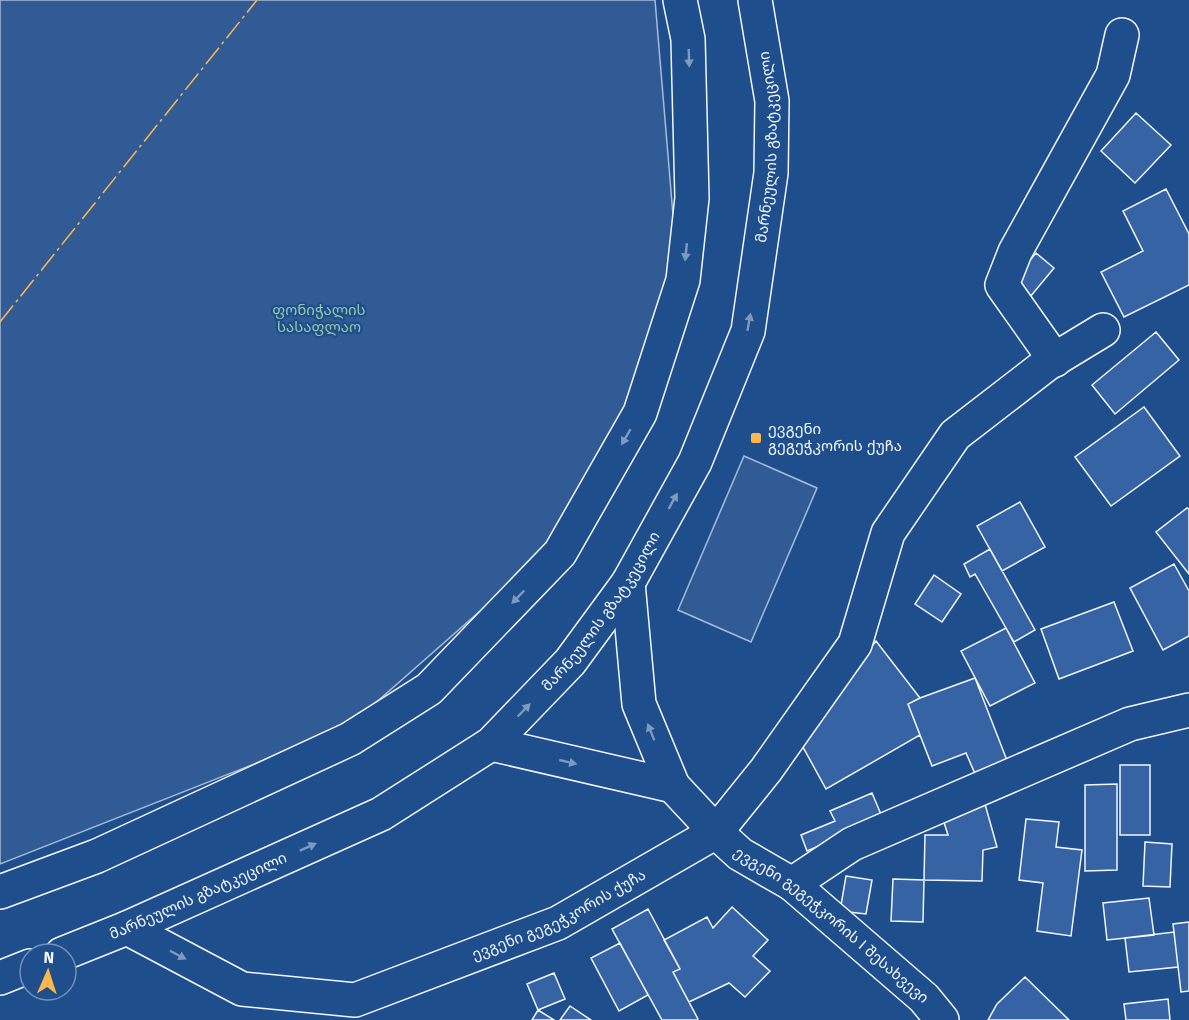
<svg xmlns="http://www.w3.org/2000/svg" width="1189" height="1020" viewBox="0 0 1189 1020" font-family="'Fira Sans','Noto Sans Georgian',sans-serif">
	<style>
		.built { fill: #305b95; stroke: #a8bbd7; stroke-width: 1.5 }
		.building { fill: #3563a3; stroke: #f2f6ff; stroke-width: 1.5 }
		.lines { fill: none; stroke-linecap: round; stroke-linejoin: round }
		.minor-casing { stroke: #f2f6ff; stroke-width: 36 }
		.trunk-casing { stroke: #f2f6ff; stroke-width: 36 }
		.minor { stroke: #1f4e8c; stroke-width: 33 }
		.trunk { stroke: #1f4e8c; stroke-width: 33 }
		.power { stroke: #ffb74d; stroke-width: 1.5; stroke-dasharray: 21 4.5 3 4.5; stroke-linecap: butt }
		.oneway { fill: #7e9ac0 }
		.poi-dot { fill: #ffb74d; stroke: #1f4e8c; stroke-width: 2 }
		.labels { text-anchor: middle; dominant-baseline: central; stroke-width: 4.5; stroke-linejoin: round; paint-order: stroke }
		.street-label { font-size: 15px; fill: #f2f6ff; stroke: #1f4e8c }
		.park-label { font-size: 15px; fill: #97c8a6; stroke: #1f4e8c }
		.poi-label { font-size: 15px; fill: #f2f6ff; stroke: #1f4e8c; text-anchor: start }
	</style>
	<rect width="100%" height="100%" fill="#1f4e8c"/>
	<path class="built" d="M 0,0 L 655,0 L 676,251 L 621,434 L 560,541 L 348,727 L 0,864 Z
		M 744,456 L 817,488 L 751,642 L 678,610 Z"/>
	<path class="building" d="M 1136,113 L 1171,145 L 1135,183 L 1101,151 Z
		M 1166,189 L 1189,234 L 1189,285 L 1124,317 L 1101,272 L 1143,251 L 1123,211 Z
		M 1036,253 L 1054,268 L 1030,297 L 1012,282 Z
		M 1156,332 L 1179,360 L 1115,414 L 1092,385 Z
		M 1144,407 L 1180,456 L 1111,506 L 1075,457 Z
		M 1020,502 L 1045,547 L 1002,571 L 977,526 Z
		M 1187,508 L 1189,509 L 1189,574 L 1156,532 Z
		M 990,549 L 1035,630 L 1014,642 L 975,574 L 970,577 L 964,564 Z
		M 1174,564 L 1189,591 L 1189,636 L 1163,650 L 1130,588 Z
		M 934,575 L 961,594 L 942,622 L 915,604 Z
		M 1114,602 L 1133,651 L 1059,679 L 1041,629 Z
		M 1006,628 L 1035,683 L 990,706 L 961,651 Z
		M 876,641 L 920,698 L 908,704 L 920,735 L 826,789 L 798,738 Z
		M 975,678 L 1008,763 L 976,776 L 966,753 L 932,766 L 908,704 L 920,698 Z
		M 1120,765 L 1150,765 L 1150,835 L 1120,835 Z
		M 1117,784 L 1117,870 L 1085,871 L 1085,785 Z
		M 872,793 L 883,819 L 807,851 L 801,835 L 835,821 L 830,811 Z
		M 985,804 L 997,847 L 983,850 L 982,881 L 924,880 L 925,835 L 948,835 L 942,816 Z
		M 1026,819 L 1059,822 L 1056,847 L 1082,850 L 1071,936 L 1037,931 L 1043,883 L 1019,880 Z
		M 1145,842 L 1172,844 L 1170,887 L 1143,886 Z
		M 846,876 L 872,880 L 866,914 L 840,911 Z
		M 893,879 L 924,880 L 923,922 L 891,921 Z
		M 1149,898 L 1154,935 L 1107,940 L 1103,903 Z
		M 732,907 L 768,940 L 753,956 L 770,971 L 745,997 L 729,983 L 689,1002 L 673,972 L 680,969 L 664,940 L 707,917 L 713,928 Z
		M 648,909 L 680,969 L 673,972 L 698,1019 L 697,1020 L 662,1020 L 612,929 Z
		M 1189,922 L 1189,991 L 1181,992 L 1173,924 Z
		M 1174,932 L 1178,967 L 1129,972 L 1125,938 Z
		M 620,943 L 648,995 L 619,1011 L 591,958 Z
		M 554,973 L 565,999 L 538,1010 L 527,984 Z
		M 1025,977 L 1069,1020 L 988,1020 L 997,1004 Z
		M 1168,999 L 1170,1020 L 1126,1020 L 1124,1004 Z
		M 570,1006 L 591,1020 L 560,1020 Z
		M 538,1010 L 554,1020 L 532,1020 Z"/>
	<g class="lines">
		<g class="minor-casing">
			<g id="minor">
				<path d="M 1055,360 L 1002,285 L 1015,252 L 1113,75 L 1122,35"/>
				<path id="s1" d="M 628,583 L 639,704 L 673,786 L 716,832 L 740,854 L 792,884 L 924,998 L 942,1020"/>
				<path d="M 491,744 L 673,786"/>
				<path d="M 792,884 L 852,844 L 1130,724 L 1189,710"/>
				<path id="s2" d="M 127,928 L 242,989 L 355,1000 L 558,923 L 716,832 L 766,770 L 855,644 L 888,533 L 955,435 L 1047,364 L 1103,330"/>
			</g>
		</g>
		<g class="trunk-casing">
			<g id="trunk">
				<path d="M 0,892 L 97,856 L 350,739 L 429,689 L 560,553 L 640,413 L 683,280 L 692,198 L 688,39 L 680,0"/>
				<path id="s3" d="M 62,954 L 127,928 L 381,814 L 491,744 L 570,662 L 628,583 L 695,462 L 748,331 L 771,173 L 772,101 L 755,0"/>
				<path d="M 0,978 L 30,966"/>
			</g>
		</g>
		<use href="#minor" class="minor"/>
		<use href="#trunk" class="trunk"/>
		<path class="power" d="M 0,322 L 257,0"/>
	</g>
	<defs><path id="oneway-solid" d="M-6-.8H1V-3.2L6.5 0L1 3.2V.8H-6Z" transform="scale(1.5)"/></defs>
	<g class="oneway">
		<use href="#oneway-solid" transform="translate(689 58) rotate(88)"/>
		<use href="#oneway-solid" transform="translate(686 252) rotate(96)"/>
		<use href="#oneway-solid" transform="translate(749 322) rotate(-80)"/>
		<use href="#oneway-solid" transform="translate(626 437) rotate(120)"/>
		<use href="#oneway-solid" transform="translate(673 501) rotate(-61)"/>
		<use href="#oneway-solid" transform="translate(518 597) rotate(134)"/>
		<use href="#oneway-solid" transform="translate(524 710) rotate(-46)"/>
		<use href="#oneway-solid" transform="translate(651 732) rotate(-112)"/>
		<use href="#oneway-solid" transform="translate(568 762) rotate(13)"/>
		<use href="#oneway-solid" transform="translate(308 847) rotate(-24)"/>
		<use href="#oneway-solid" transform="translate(178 955) rotate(28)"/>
	</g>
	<rect class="poi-dot" x="750" y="432" width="12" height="12" rx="3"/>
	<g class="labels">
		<g class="street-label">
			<text stroke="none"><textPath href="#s3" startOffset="1156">მარნეულის გზატკეცილი</textPath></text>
			<text stroke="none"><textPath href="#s3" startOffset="652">მარნეულის გზატკეცილი</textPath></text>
			<text stroke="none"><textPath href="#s3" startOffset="148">მარნეულის გზატკეცილი</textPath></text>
			<text stroke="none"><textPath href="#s2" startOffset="465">ევგენი გეგეჭკორის ქუჩა</textPath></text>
			<text stroke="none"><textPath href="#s1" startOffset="422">ევგენი გეგეჭკორის I შესახვევი</textPath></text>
		</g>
		<g class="park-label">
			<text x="319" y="310">ფონიჭალის<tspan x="319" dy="17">სასაფლაო</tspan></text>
		</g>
		<g class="poi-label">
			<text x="768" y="429">ევგენი<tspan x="768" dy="17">გეგეჭკორის ქუჩა</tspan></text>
		</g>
	</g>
	<g transform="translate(48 972) rotate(3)"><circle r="28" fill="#1f4e8c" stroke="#7391ba" stroke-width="1.5"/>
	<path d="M0-4.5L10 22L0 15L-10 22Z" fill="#ffb74d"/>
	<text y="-9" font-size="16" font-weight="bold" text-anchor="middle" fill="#f2f6ff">N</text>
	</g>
</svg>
